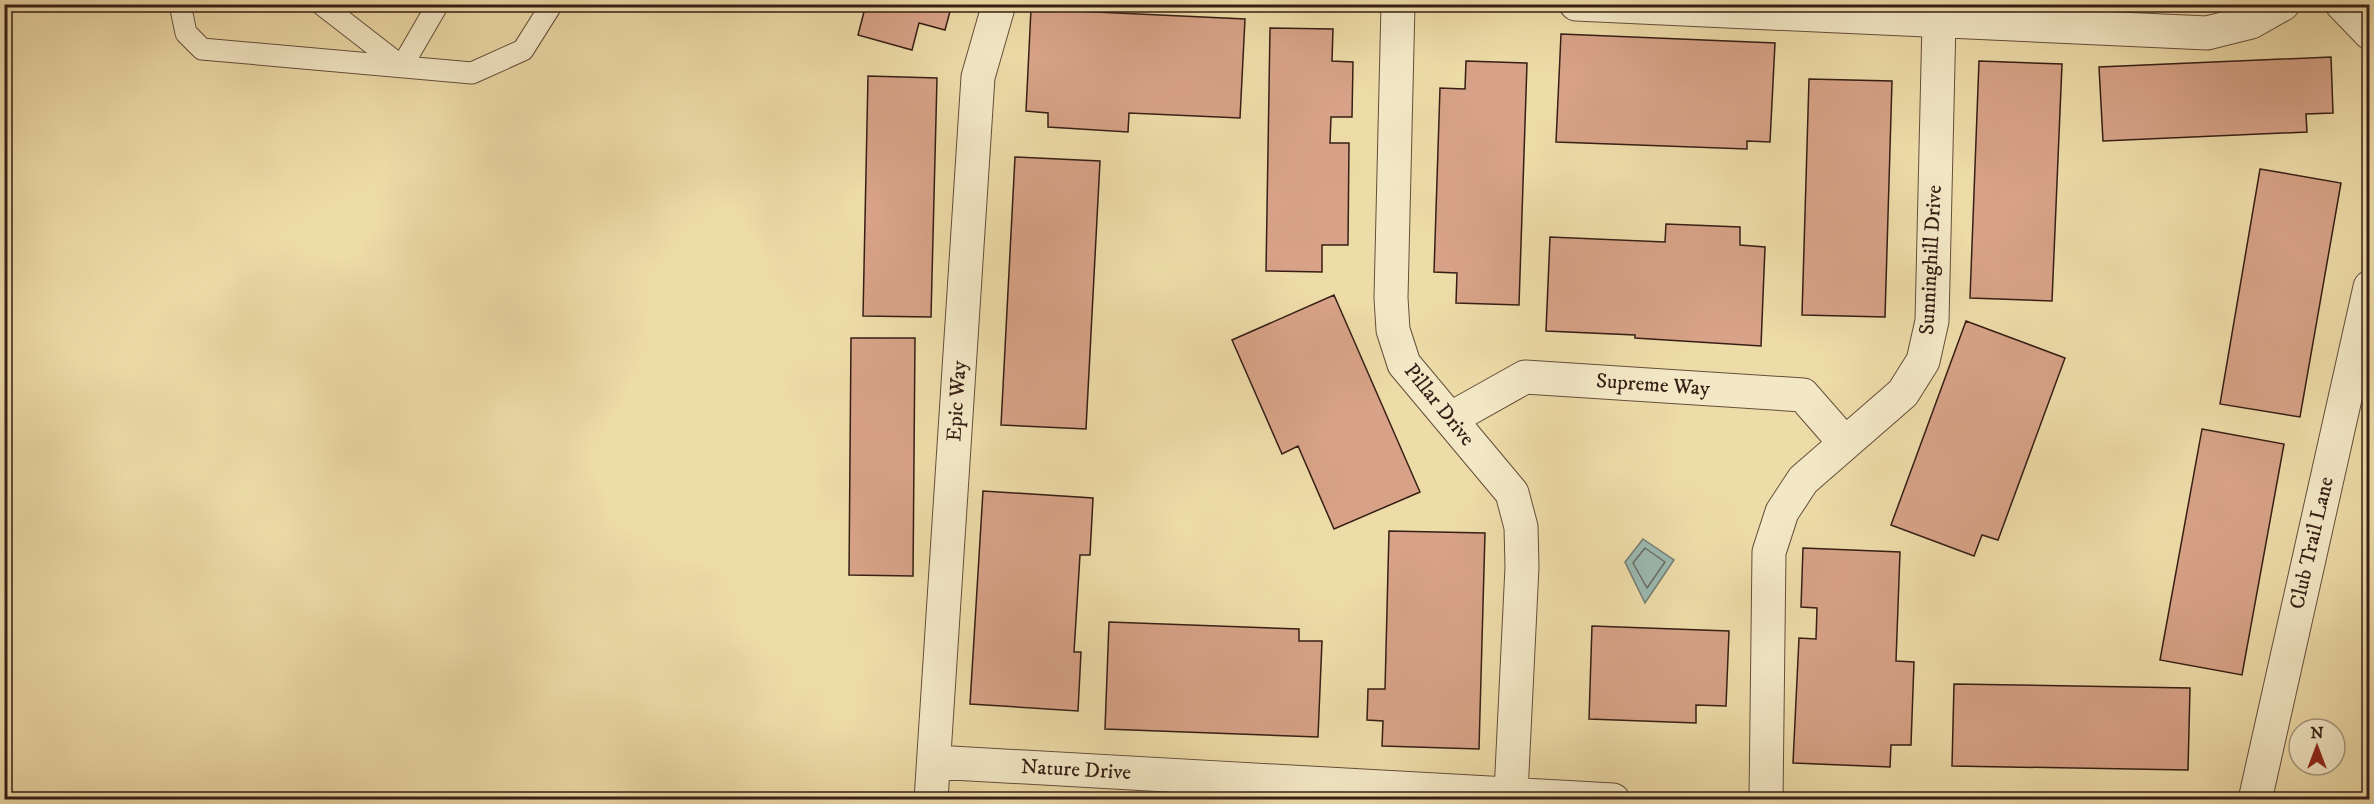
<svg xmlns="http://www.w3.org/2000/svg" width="2374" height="804" viewBox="0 0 2374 804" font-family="'IM FELL DW Pica',serif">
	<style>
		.water { fill: #9bb9b0; stroke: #737b72; stroke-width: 1.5 }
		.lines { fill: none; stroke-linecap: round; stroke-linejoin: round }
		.shore { stroke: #686c62; stroke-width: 1.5 }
		.building { fill: #d7a287; stroke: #361f15; stroke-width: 1.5 }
		.lane-casing { stroke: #644e3a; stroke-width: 23 }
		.street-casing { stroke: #644e3a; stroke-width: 35 }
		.lane { stroke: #f3e8c6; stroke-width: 21 }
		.street { stroke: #f3e8c6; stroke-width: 33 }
		.labels { text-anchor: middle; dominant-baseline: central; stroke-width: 4.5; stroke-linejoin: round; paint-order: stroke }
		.street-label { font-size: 21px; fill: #361f15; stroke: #f3e8c6 }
	</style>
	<rect width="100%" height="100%" fill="#eddba8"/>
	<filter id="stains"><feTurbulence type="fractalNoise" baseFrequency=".00333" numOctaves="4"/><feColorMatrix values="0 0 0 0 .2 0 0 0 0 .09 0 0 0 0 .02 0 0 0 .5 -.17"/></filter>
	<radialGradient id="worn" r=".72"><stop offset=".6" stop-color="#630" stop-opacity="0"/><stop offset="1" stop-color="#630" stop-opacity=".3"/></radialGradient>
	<path class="water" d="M 1643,539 L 1674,560 L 1645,603 L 1625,562 Z"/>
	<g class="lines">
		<path class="shore" d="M 1645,548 L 1665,562 L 1647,588 L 1633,563 Z"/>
	</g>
	<path class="building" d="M 866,4 L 952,4 L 945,30 L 919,23 L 912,50 L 858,35 Z
		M 1031,9 L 1245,19 L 1240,118 L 1129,113 L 1128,132 L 1048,127 L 1048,113 L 1026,111 Z
		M 1270,28 L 1333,29 L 1332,61 L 1353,62 L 1352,117 L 1331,117 L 1330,143 L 1349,143 L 1348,245 L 1322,245 L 1322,272 L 1266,271 Z
		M 1561,34 L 1775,43 L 1770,142 L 1747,141 L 1747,149 L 1556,142 Z
		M 2331,57 L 2333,113 L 2306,114 L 2307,132 L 2103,141 L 2099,67 Z
		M 1466,61 L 1527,63 L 1519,305 L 1456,303 L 1457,273 L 1434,272 L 1440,88 L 1465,89 Z
		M 1979,61 L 2062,64 L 2052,301 L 1970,298 Z
		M 868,76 L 937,78 L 931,317 L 863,316 Z
		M 1809,79 L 1892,81 L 1885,317 L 1802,315 Z
		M 1015,157 L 1100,161 L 1086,429 L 1001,425 Z
		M 2260,169 L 2341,183 L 2300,417 L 2220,404 Z
		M 1666,224 L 1740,227 L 1740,245 L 1765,247 L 1761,346 L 1635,338 L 1635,335 L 1546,331 L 1550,237 L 1665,242 Z
		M 1334,295 L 1420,492 L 1334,529 L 1298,446 L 1282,454 L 1232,340 Z
		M 1966,321 L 2065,358 L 1998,540 L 1982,535 L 1974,556 L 1891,525 Z
		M 851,338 L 915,338 L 913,576 L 849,575 Z
		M 2202,429 L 2284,444 L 2242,675 L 2160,660 Z
		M 983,491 L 1093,498 L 1090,555 L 1080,555 L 1074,652 L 1081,652 L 1078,711 L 970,704 Z
		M 1389,531 L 1485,533 L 1479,749 L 1382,746 L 1383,721 L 1367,720 L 1368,689 L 1385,689 Z
		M 1803,548 L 1900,552 L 1896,661 L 1914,662 L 1911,745 L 1891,745 L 1890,767 L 1793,763 L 1799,638 L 1816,639 L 1817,608 L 1801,607 Z
		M 1109,622 L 1299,629 L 1299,641 L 1322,641 L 1318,737 L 1105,729 Z
		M 1592,626 L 1729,631 L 1726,706 L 1696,705 L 1696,723 L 1589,719 Z
		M 1954,684 L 2190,688 L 2188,770 L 1952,766 Z"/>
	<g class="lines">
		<g class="lane-casing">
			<path id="lane" d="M 180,4 L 186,33 L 202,49 L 472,73 L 523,50 L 552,4
				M 321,4 L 401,66
				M 402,66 L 438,4"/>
		</g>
		<g class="street-casing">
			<path id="street" d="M 1398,4 L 1391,298 L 1393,330 L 1404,364 L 1512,493 L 1521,527 L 1522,567 L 1511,793
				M 1576,4 L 2207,33 L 2251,22 L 2283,4
				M 2342,4 L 2370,33
				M 1450,419 L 1525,377 L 1803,395 L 1845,443
				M 934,762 L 1613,800
				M 931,800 L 978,77 L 999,4
				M 1766,800 L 1769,552 L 1782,512 L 1803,480 L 1903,393 L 1923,361 L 1932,321 L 1939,21
				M 2255,800 L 2370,287"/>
		</g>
		<use href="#lane" class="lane"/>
		<use href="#street" class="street"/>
	</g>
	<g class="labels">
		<g class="street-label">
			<text transform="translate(1931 260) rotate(-87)">Sunninghill Drive</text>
			<text transform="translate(1653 385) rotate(4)">Supreme Way</text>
			<text transform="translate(957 401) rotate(-86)">Epic Way</text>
			<text transform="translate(1439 405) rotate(51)">Pillar Drive</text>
			<text transform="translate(2312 543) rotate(-77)">Club Trail Lane</text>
			<text transform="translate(1076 770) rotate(3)">Nature Drive</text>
		</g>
	</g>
	<rect width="2374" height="804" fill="none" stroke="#eddba8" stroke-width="24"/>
	<rect x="6" y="6" width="2362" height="792" fill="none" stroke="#361f15" stroke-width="3"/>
	<rect x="12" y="12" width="2350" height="780" fill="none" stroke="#361f15" stroke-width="1.5"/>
	<g transform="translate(2317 747)"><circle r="28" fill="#f3e8c6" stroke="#a7987f" stroke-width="1.5"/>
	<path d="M0-4.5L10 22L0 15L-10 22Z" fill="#8f2418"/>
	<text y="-9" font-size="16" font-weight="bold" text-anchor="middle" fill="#361f15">N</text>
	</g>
	<rect width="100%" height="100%" filter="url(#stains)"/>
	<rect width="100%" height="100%" fill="url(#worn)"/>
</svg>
